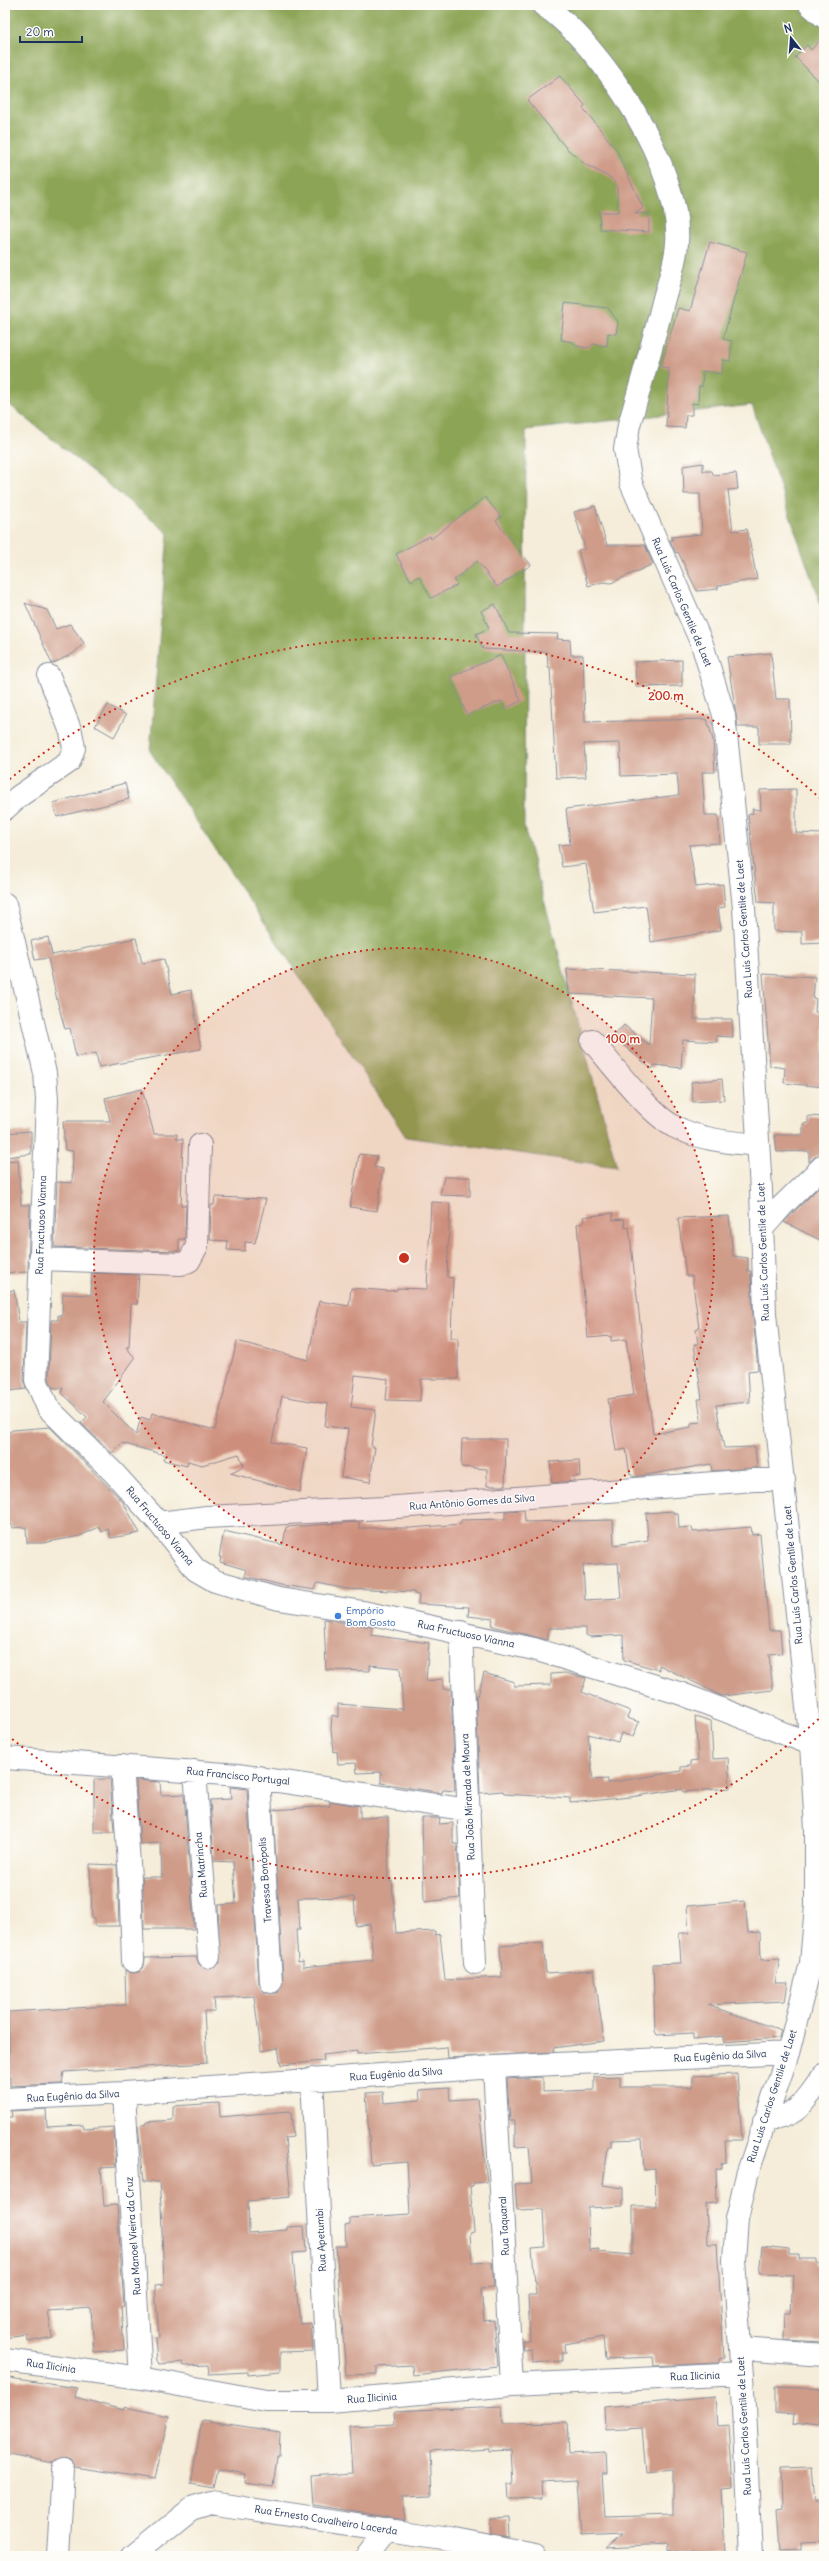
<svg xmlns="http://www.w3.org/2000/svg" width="829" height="2561" viewBox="0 0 829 2561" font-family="Delius,sans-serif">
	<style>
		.forest { fill: #8ca455; stroke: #546a5a }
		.building { fill: #cf9c89; fill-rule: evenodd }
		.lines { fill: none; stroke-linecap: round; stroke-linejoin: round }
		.street-casing { stroke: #888e9c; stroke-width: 24 }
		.street { stroke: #fff; stroke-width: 22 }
		.ring { fill: none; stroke: #c8321e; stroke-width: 2; stroke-dasharray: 2 4 }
		.shop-dot { fill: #3f7fe0; stroke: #fdfcf7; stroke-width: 1.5 }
		.labels { text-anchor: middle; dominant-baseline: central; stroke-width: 3; stroke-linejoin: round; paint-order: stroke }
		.street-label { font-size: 10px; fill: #1b2f5e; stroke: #fdfcf7 }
		.shop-label { font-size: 10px; fill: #366cbe; stroke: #fdfcf7; text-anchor: start }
		.centre { fill: #c8321e; stroke: #fdfcf7; stroke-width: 2 }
		.ring-label { font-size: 12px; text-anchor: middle; font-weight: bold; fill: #c8321e; stroke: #fdfcf7; stroke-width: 3; stroke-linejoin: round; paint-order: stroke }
	</style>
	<rect width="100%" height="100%" fill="#fdfcf7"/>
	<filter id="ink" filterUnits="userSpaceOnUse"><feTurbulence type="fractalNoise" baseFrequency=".025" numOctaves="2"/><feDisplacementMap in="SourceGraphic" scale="8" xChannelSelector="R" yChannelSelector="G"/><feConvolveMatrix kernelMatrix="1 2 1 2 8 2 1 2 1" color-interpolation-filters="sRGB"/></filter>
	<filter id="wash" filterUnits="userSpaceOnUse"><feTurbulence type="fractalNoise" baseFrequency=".012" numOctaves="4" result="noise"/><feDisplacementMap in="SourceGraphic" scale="16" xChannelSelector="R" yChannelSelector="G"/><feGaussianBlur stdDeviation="0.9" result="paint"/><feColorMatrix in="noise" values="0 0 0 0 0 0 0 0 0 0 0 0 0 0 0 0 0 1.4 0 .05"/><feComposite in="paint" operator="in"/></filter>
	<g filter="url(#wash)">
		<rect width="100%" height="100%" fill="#f5edd9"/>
		<path class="forest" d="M 5,5 L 824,5 L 824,615 L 752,405 L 526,430 L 524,827 L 617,1167 L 406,1137 L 150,751 L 168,533 L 5,401 Z"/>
		<g id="blocks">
			<path class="building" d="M 824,36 L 824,86 L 795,57 L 807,45 L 811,50 Z
				M 560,76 L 585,105 L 583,108 L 616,149 L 643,208 L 635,214 L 649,213 L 649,232 L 600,229 L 599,212 L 618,212 L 617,186 L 611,178 L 586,165 L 567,149 L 527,100 Z
				M 710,242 L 747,252 L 723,339 L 732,341 L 730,361 L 723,360 L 722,374 L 703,371 L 702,387 L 699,386 L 698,404 L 692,403 L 692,415 L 686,415 L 685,428 L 666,427 L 669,368 L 661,367 L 678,308 L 690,311 Z
				M 565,303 L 608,308 L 618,322 L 616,334 L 608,333 L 607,346 L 593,344 L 588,348 L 576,346 L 573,342 L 561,340 Z
				M 703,463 L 703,471 L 712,471 L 713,475 L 736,473 L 738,489 L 728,490 L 733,531 L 747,529 L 757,579 L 718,586 L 718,589 L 697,591 L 678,552 L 676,553 L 670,540 L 673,540 L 671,537 L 702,534 L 700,494 L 684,494 L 683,466 Z
				M 485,497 L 501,517 L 496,521 L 531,565 L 497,587 L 477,561 L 454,580 L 457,585 L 431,598 L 419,576 L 411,581 L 396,554 L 430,536 L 431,539 Z
				M 595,506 L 607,545 L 645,545 L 653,564 L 611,583 L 603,582 L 588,586 L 578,550 L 585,548 L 574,512 Z
				M 25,603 L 47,610 L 56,629 L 70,624 L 84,643 L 74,653 L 52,664 Z
				M 495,604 L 509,633 L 558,634 L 557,639 L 570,640 L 571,655 L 583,655 L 585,722 L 707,719 L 713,740 L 715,772 L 702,772 L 705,815 L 718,815 L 720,843 L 689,845 L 696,887 L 723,884 L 725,907 L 718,908 L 721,930 L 651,942 L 646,906 L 594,912 L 586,864 L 562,867 L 558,845 L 570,844 L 566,809 L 679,795 L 677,774 L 621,776 L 620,743 L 584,744 L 586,777 L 556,778 L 550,667 L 548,667 L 547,652 L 483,649 L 476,634 L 489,628 L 481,611 Z
				M 771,653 L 776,699 L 790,699 L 791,744 L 759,744 L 759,727 L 738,727 L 727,657 Z
				M 501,655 L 521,701 L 504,709 L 501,701 L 467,715 L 450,677 Z
				M 682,660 L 682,686 L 636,687 L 635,662 Z
				M 108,705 L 126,715 L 114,737 L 95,726 Z
				M 125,783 L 129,799 L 57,817 L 53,803 Z
				M 796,789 L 796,833 L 824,834 L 824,943 L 802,944 L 802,932 L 774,931 L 774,903 L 758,902 L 748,815 L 753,813 L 752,809 L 761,810 L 760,790 Z
				M 48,937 L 52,955 L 136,938 L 142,963 L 164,959 L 172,994 L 191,990 L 201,1049 L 99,1067 L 96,1053 L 76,1057 L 70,1028 L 65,1029 L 57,1000 L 48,958 L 35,960 L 31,941 Z
				M 567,969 L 695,974 L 694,1019 L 732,1019 L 733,1037 L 716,1036 L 717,1042 L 683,1040 L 681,1068 L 655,1065 L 652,1069 L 613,1037 L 624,1025 L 649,1045 L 652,998 L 569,994 Z
				M 763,974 L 815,977 L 813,998 L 816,999 L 815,1012 L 824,1013 L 824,1087 L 784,1083 L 785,1068 L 770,1066 Z
				M 722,1079 L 724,1100 L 693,1102 L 691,1082 Z
				M 142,1089 L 154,1134 L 177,1134 L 177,1139 L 183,1139 L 181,1205 L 186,1205 L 185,1239 L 179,1239 L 179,1251 L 54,1247 L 57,1182 L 72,1183 L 73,1151 L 65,1150 L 63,1121 L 110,1121 L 105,1098 Z
				M 808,1116 L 824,1117 L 824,1153 L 816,1156 L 809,1162 L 809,1151 L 777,1152 L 775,1135 L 803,1135 L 803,1124 L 808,1123 Z
				M 31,1131 L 31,1154 L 5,1157 L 5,1133 Z
				M 359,1154 L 377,1156 L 374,1167 L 383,1169 L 377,1211 L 350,1207 Z
				M 18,1160 L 21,1205 L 30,1205 L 28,1272 L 5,1273 L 5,1161 Z
				M 444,1177 L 470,1177 L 470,1196 L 440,1195 Z
				M 824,1182 L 824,1242 L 784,1222 Z
				M 215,1197 L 266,1199 L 255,1243 L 245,1242 L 245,1251 L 227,1250 L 228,1241 L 210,1240 L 211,1205 L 214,1205 Z
				M 431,1202 L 450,1203 L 447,1277 L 453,1278 L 451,1338 L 458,1338 L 458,1379 L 421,1379 L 420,1401 L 386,1400 L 388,1379 L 355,1375 L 351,1407 L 376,1410 L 371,1447 L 375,1447 L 370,1482 L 341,1477 L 348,1429 L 325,1426 L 328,1404 L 282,1396 L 272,1442 L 307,1448 L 300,1492 L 230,1473 L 244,1466 L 239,1454 L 202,1465 L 188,1461 L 187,1466 L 163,1460 L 165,1455 L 122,1443 L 112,1453 L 81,1423 L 87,1417 L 62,1393 L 63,1388 L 53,1388 L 49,1378 L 51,1320 L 58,1320 L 58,1315 L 62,1315 L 63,1294 L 91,1295 L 92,1273 L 139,1275 L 137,1304 L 131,1304 L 129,1347 L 126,1347 L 135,1358 L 103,1402 L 136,1435 L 141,1417 L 150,1420 L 152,1413 L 215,1430 L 237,1341 L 308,1360 L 319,1301 L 349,1306 L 351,1288 L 389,1291 L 397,1290 L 397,1288 L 427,1289 Z
				M 613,1213 L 613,1220 L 624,1219 L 625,1228 L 629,1227 L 653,1434 L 691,1427 L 691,1423 L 700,1422 L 701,1419 L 698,1399 L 702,1399 L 694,1344 L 698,1344 L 696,1329 L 699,1328 L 692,1276 L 686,1276 L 678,1218 L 729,1216 L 733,1256 L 748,1258 L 748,1271 L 751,1271 L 753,1315 L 758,1370 L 748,1371 L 750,1402 L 716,1405 L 724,1448 L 755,1447 L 757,1468 L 712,1471 L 711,1464 L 634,1477 L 630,1474 L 626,1449 L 616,1451 L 608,1399 L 634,1395 L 626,1339 L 611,1341 L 611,1336 L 588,1338 L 577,1224 L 584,1223 L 583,1217 Z
				M 14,1290 L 19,1322 L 26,1322 L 24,1380 L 26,1389 L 9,1391 L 8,1386 L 5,1387 L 5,1291 Z
				M 50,1427 L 123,1502 L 140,1533 L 111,1538 L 108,1529 L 102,1532 L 99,1527 L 80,1536 L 43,1543 L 27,1543 L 26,1527 L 12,1528 L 12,1524 L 5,1524 L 5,1434 L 13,1430 Z
				M 462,1439 L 506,1439 L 505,1486 L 487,1486 L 487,1469 L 461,1467 Z
				M 579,1460 L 580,1476 L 573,1477 L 574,1481 L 552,1483 L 550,1462 Z
				M 524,1510 L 525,1522 L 613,1520 L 614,1545 L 648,1540 L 646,1513 L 673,1511 L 673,1513 L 678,1513 L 679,1528 L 692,1527 L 693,1532 L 751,1527 L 752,1535 L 760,1534 L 769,1630 L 780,1630 L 782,1653 L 769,1654 L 773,1690 L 722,1696 L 659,1665 L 659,1670 L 624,1660 L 623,1635 L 590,1637 L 586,1635 L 586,1628 L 548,1628 L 548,1640 L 492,1626 L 493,1619 L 468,1616 L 469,1607 L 418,1604 L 419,1595 L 414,1594 L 414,1592 L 347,1589 L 317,1583 L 315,1590 L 281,1585 L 245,1576 L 247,1570 L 220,1562 L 221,1557 L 219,1557 L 224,1531 L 283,1545 L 286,1527 L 359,1522 L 359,1528 L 411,1528 L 461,1524 L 461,1520 L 505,1519 L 505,1511 ZM 618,1563 L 621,1598 L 585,1600 L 583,1565 Z
				M 324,1619 L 372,1627 L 371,1635 L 429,1643 L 426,1681 L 443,1679 L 443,1689 L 451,1689 L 455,1791 L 443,1790 L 442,1793 L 381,1783 L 381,1772 L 357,1773 L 356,1763 L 338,1764 L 337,1751 L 333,1752 L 331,1729 L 332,1715 L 338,1717 L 338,1704 L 403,1709 L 400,1668 L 370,1665 L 370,1671 L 326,1670 Z
				M 484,1673 L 514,1682 L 514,1686 L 551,1685 L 551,1674 L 565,1673 L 586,1678 L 582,1692 L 630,1711 L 627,1718 L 639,1722 L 633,1737 L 621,1733 L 618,1742 L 588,1734 L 593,1780 L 608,1779 L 608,1783 L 681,1771 L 681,1767 L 690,1766 L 690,1761 L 698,1760 L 695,1716 L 711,1721 L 713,1759 L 728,1758 L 730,1788 L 683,1792 L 682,1789 L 630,1797 L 570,1803 L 570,1798 L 504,1794 L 503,1791 L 480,1793 L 476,1695 L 478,1696 Z
				M 94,1779 L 110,1779 L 114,1832 L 94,1832 Z
				M 136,1780 L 160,1782 L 161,1795 L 184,1794 L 194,1929 L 144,1929 L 142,1877 L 162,1877 L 161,1843 L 140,1844 Z
				M 230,1787 L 247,1789 L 259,1983 L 265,1993 L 278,1993 L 283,1981 L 273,1810 L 330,1806 L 330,1801 L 360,1806 L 360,1818 L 388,1817 L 389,1881 L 392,1881 L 396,1933 L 435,1931 L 435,1935 L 440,1934 L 445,1980 L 502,1977 L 500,1946 L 543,1943 L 546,1973 L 594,1970 L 604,2041 L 553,2048 L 554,2052 L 448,2058 L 447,2047 L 357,2054 L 357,2051 L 323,2055 L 324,2061 L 281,2065 L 278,2048 L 261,2051 L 254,1996 L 214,1998 L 215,2011 L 204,2011 L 207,2063 L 64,2072 L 62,2084 L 10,2086 L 8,2012 L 126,2005 L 125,1970 L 133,1973 L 139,1972 L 144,1966 L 145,1958 L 196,1957 L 199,1964 L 210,1969 L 220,1963 L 218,1905 L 236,1904 L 233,1862 L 214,1861 L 210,1800 L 231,1799 ZM 354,1897 L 356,1926 L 370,1924 L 373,1960 L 303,1967 L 303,1961 L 298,1962 L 296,1930 L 300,1930 L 298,1898 Z
				M 422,1818 L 440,1818 L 439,1824 L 453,1823 L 453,1844 L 457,1844 L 460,1898 L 424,1902 Z
				M 90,1864 L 117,1865 L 119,1926 L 95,1926 L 95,1918 L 92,1918 Z
				M 745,1901 L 748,1933 L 760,1932 L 761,1960 L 780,1959 L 775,1983 L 788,1983 L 785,2001 L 707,2005 L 781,2030 L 779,2038 L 724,2042 L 724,2036 L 693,2039 L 693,2033 L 657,2035 L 655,2031 L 653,1964 L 681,1963 L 679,1933 L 689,1933 L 687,1906 Z
				M 737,2074 L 742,2140 L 725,2140 L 726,2162 L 721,2163 L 721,2168 L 716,2169 L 717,2203 L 706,2204 L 708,2244 L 717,2244 L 724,2358 L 719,2359 L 719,2363 L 654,2366 L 653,2357 L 605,2359 L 603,2337 L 565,2344 L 566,2353 L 562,2353 L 562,2361 L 532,2363 L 531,2349 L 523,2350 L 522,2340 L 530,2341 L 528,2295 L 536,2295 L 532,2248 L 545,2247 L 543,2209 L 517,2210 L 515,2184 L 532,2183 L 529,2146 L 515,2147 L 515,2121 L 510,2121 L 507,2079 L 543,2077 L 543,2092 L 594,2090 L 594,2077 L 620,2076 L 620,2087 L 693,2087 L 693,2076 ZM 642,2139 L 644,2170 L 655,2169 L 656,2206 L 633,2206 L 633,2255 L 598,2252 L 599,2249 L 589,2250 L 588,2208 L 623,2206 L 623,2188 L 603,2185 L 608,2147 L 611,2147 L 611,2140 Z
				M 449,2088 L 450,2100 L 478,2098 L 487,2182 L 473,2183 L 473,2186 L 470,2186 L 474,2232 L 470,2233 L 472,2263 L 492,2262 L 494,2287 L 481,2288 L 484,2321 L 494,2320 L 498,2366 L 413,2375 L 412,2365 L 377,2367 L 377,2374 L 346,2375 L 336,2246 L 346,2246 L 345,2225 L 350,2224 L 350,2218 L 410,2214 L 407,2162 L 371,2165 L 366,2093 L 383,2092 L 384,2103 L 420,2100 L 419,2090 Z
				M 219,2103 L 220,2117 L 289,2111 L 291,2113 L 293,2137 L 285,2138 L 291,2197 L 248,2201 L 249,2233 L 287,2230 L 287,2227 L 304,2226 L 306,2252 L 293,2253 L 294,2269 L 300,2324 L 311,2323 L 313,2351 L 280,2352 L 280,2372 L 248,2375 L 248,2372 L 209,2374 L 208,2365 L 184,2366 L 183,2362 L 160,2364 L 157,2361 L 155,2338 L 159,2338 L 155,2285 L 164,2284 L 161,2205 L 159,2182 L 144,2182 L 138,2126 L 146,2124 L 146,2122 L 173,2120 L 173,2106 Z
				M 46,2109 L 47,2127 L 83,2125 L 84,2129 L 114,2127 L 116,2167 L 101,2168 L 104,2206 L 117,2205 L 124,2306 L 121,2306 L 124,2350 L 94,2352 L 91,2308 L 48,2311 L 52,2337 L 28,2342 L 27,2335 L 5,2338 L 5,2117 L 12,2117 L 11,2111 Z
				M 762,2246 L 789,2249 L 789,2255 L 799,2255 L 799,2259 L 817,2259 L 817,2264 L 824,2264 L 824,2342 L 784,2340 L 785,2313 L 791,2313 L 793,2275 L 759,2274 Z
				M 9,2378 L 77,2388 L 75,2397 L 123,2410 L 125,2407 L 169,2416 L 154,2479 L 75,2467 L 70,2460 L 64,2458 L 53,2463 L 5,2453 L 5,2393 Z
				M 775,2387 L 824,2389 L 824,2407 L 822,2407 L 819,2427 L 793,2424 L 794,2415 L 775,2413 Z
				M 715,2397 L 717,2427 L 729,2426 L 733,2488 L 722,2489 L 725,2553 L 693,2555 L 692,2550 L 667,2552 L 667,2544 L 607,2547 L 623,2533 L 581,2535 L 577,2480 L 542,2482 L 543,2498 L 509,2499 L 508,2484 L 513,2484 L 511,2450 L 489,2451 L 489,2448 L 430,2452 L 432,2496 L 402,2497 L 405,2520 L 313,2505 L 311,2476 L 352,2473 L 349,2426 L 395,2424 L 394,2411 L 502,2406 L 503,2423 L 567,2422 L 569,2454 L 606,2452 L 607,2474 L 602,2474 L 605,2517 L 673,2515 L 673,2470 L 646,2473 L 642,2428 L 605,2430 L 604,2407 Z
				M 202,2420 L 280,2432 L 279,2456 L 277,2456 L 273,2487 L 245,2483 L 246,2474 L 217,2469 L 213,2488 L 191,2484 Z
				M 811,2468 L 814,2500 L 821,2500 L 823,2541 L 802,2542 L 802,2549 L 779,2550 L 776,2510 L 782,2509 L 781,2469 Z
				M 509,2517 L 510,2538 L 491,2535 L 490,2518 Z"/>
		</g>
	</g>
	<g filter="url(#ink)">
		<use href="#blocks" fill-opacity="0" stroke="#888e9c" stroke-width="1"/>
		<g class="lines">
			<g class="street-casing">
				<path id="street" d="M 543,5 C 602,44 683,171 677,243 C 676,263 668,283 663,302 C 653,343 641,384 629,425 L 625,449 L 631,483 L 702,644 L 724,715 L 744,908 L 761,1190 L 765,1314 L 811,1744 L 816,1829 L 816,1906 L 811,1963 L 788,2053 L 747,2175 L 737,2219 L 734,2260 L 744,2407 L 751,2556
					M 810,5 L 824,17
					M 5,809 L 18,797 L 69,762 L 74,748 L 71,732 L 49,676
					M 5,904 L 45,1073 L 47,1100 L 36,1380 L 48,1408 L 114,1473 L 159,1523 L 196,1570 L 215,1581 L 279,1599 L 363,1612 L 534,1649 L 682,1694 L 811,1744
					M 592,1041 C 611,1063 650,1115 675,1127 C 701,1140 729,1142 758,1145
					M 762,1229 L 782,1206 L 824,1165
					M 40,1259 L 181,1264 L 189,1261 L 197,1246 L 200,1145
					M 159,1523 L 207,1517 L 384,1508 L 754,1480 L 784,1480
					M 461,1632 L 475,1963
					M 5,1758 L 239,1775 L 469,1810
					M 122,1766 L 130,1878 L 133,1961
					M 195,1771 L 209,1957
					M 259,1777 L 271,1982
					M 494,2067 L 512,2385
					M 312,2079 L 329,2401
					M 124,2093 L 141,2378
					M 5,2099 L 124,2093 L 494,2067 L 788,2053
					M 764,2121 C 800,2116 803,2103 824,2075
					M 740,2349 L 824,2355
					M 5,2360 L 141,2378 L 266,2401 L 329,2401 L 512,2385 L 742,2374
					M 58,2556 L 63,2470
					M 133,2556 L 191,2509 L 211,2503 L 448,2539 L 535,2556
					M 367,2556 L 388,2529"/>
			</g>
			<use href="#street" class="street"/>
		</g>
	</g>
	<circle cx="404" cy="1258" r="310" fill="#c8321e" fill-opacity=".12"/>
	<g class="ring">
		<circle cx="404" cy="1258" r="310"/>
		<path d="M823 1715A620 620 0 0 1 5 1733M5 783A620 620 0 0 1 823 801"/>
	</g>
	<circle class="shop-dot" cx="338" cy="1616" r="4"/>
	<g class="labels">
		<g class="street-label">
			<text transform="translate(682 602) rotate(67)">Rua Luís Carlos Gentile de Laet</text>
			<text transform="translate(744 929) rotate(-94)">Rua Luís Carlos Gentile de Laet</text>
			<text transform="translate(41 1225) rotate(-88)">Rua Fructuoso Vianna</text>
			<text transform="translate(763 1252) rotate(-92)">Rua Luís Carlos Gentile de Laet</text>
			<text transform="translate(472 1502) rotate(-4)">Rua Antônio Gomes da Silva</text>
			<text transform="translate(160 1526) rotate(50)">Rua Fructuoso Vianna</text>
			<text transform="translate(793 1575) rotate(-95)">Rua Luís Carlos Gentile de Laet</text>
			<text transform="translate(466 1634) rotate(12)">Rua Fructuoso Vianna</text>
			<text transform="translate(238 1776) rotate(6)">Rua Francisco Portugal</text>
			<text transform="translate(468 1797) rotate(-93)">Rua João Miranda de Moura</text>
			<text transform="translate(201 1865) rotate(-95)">Rua Matrincha</text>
			<text transform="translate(265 1880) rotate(-94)">Travessa Bonópolis</text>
			<text transform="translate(720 2056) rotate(-3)">Rua Eugênio da Silva</text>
			<text transform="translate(396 2074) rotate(-4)">Rua Eugênio da Silva</text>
			<text transform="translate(73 2096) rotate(-3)">Rua Eugênio da Silva</text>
			<text transform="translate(772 2096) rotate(-72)">Rua Luís Carlos Gentile de Laet</text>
			<text transform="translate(504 2226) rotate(-93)">Rua Taquaral</text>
			<text transform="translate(133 2236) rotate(-94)">Rua Manoel Vieira da Cruz</text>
			<text transform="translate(321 2240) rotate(-93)">Rua Apetumbi</text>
			<text transform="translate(51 2366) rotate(8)">Rua Ilicinia</text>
			<text transform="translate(695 2376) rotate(-2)">Rua Ilicinia</text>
			<text transform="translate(372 2398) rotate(-4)">Rua Ilicinia</text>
			<text transform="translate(744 2426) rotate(-93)">Rua Luís Carlos Gentile de Laet</text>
			<text transform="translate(326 2520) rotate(9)">Rua Ernesto Cavalheiro Lacerda</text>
		</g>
		<g class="shop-label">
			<text x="346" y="1610">Empório<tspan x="346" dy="12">Bom Gosto</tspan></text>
		</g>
	</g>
	<circle cx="404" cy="1258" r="6" class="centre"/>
	<g class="ring-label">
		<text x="666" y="700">200 m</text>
		<text x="623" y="1043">100 m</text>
	</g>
	<rect width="829" height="2561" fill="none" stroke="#fdfcf7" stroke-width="20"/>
	<g transform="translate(791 38) rotate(343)" stroke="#fdfcf7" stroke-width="3" paint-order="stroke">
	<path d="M0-3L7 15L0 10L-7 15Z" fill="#1b2f5e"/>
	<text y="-6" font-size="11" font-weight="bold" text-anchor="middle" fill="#1b2f5e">N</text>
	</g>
	<path d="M20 36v6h62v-6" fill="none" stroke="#1b2f5e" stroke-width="2"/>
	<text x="26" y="36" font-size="12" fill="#1b2f5e" stroke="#fdfcf7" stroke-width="3" paint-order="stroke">20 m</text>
</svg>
